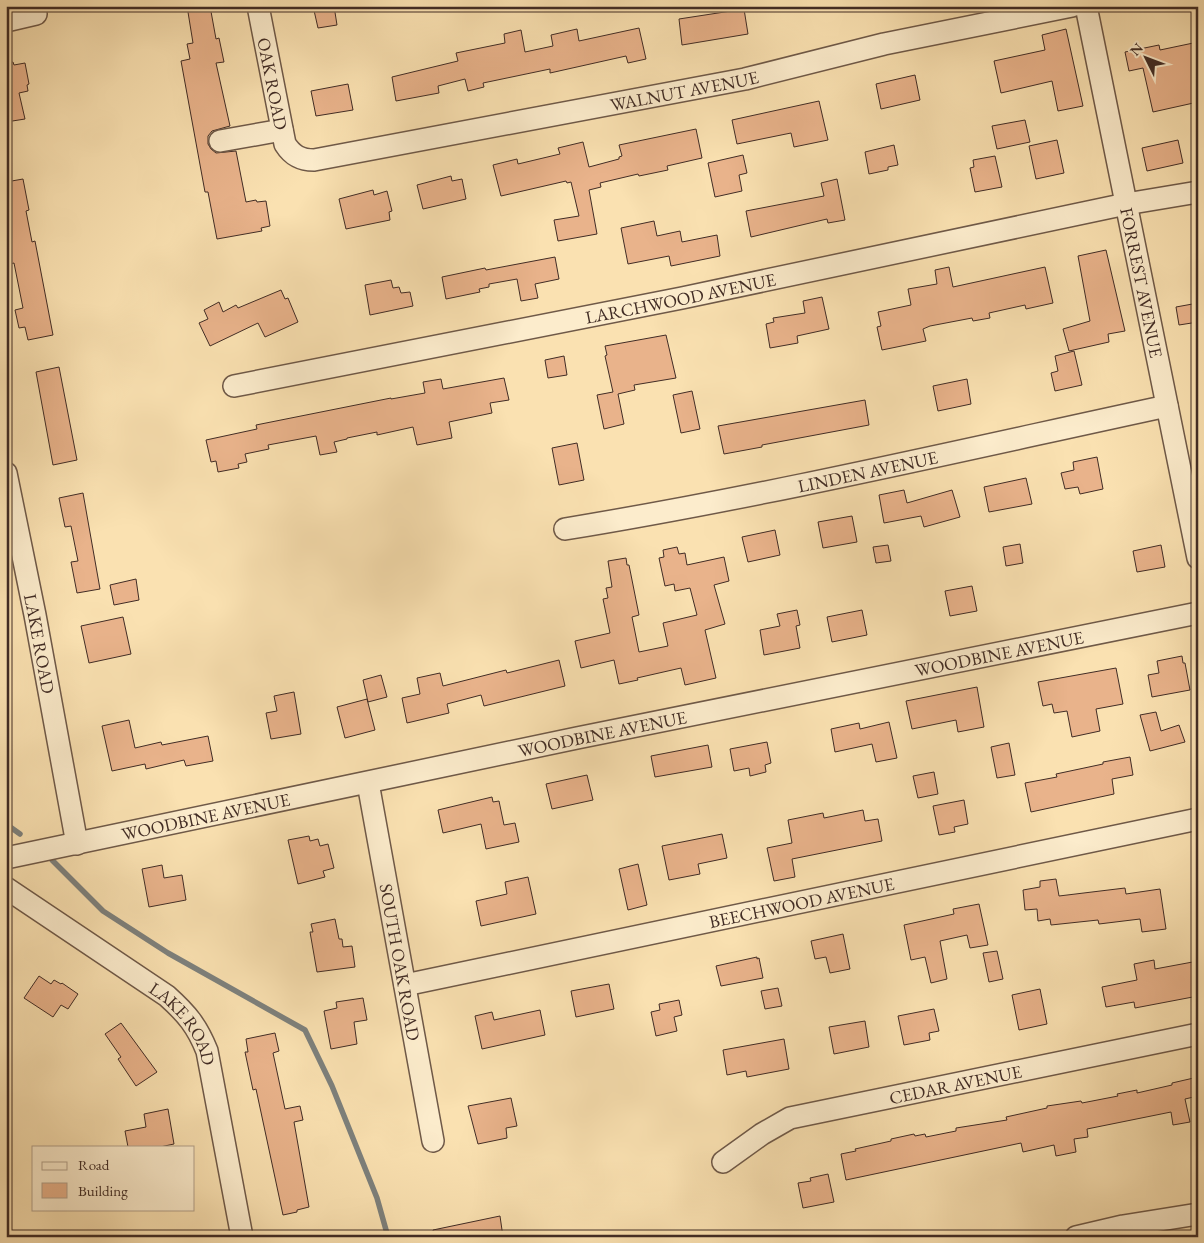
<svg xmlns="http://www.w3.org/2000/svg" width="1204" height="1243" viewBox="0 0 1204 1243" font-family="'EB Garamond',serif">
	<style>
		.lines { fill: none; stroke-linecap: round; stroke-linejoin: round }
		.stream { stroke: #7d817d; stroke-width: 5.5 }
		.building { fill: #e9b38b; stroke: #412c25 }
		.minor-casing { stroke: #6f5948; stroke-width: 24 }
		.minor { stroke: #fceccc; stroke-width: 21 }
		.labels { text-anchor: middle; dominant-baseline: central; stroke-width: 5; stroke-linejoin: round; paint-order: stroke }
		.street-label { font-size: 18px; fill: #412c25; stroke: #fceccc }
	</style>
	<rect width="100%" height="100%" fill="#fae1b1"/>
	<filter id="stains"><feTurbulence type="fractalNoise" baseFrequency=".004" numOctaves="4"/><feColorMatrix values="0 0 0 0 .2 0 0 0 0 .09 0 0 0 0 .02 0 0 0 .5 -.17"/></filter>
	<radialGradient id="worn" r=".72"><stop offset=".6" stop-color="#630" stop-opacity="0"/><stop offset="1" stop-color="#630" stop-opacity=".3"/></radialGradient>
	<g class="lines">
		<path class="stream" d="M 6,824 L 20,834
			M 52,860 L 103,911 L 168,953 L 305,1030 L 332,1086 L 377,1198 L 388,1237"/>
	</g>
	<path class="building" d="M 187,6 L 210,6 L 216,39 L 219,38 L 224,62 L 216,63 L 230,126 L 212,131 L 208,136 L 208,144 L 211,149 L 216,153 L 236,151 L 246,202 L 256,200 L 257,202 L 266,201 L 270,226 L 261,228 L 262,231 L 217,239 L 208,192 L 205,192 L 181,61 L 190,59 L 187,44 L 193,43 Z
		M 313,6 L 334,6 L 337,25 L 318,28 Z
		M 744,9 L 748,34 L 682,45 L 679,19 Z
		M 639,28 L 646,59 L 628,63 L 626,56 L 550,73 L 550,69 L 483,83 L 484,87 L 468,91 L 465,79 L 438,86 L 439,93 L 396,101 L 392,77 L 458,61 L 456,53 L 505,43 L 504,34 L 521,30 L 525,52 L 553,46 L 551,35 L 577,29 L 579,41 Z
		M 1066,29 L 1083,106 L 1058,111 L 1052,81 L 1001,93 L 994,61 L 1045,50 L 1042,35 Z
		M 1198,42 L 1198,57 L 1194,58 L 1198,78 L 1198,102 L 1153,112 L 1143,68 L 1129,71 L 1125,52 L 1159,45 L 1160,50 Z
		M 13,62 L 14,65 L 25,63 L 29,84 L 27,85 L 28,91 L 19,93 L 25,119 L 6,122 L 6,63 Z
		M 915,75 L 920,100 L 881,109 L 876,84 Z
		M 348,84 L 353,110 L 316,116 L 311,91 Z
		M 819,101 L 828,140 L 794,147 L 791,133 L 737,144 L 732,120 Z
		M 1025,120 L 1030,142 L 997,149 L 992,126 Z
		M 696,129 L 702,158 L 667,166 L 668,170 L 639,176 L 638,174 L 600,183 L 601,187 L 589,190 L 597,234 L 558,241 L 554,220 L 579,216 L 571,182 L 567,183 L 566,181 L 501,196 L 493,165 L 517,159 L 518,164 L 560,154 L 558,148 L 583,142 L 589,167 L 619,159 L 619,157 L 622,156 L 619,145 Z
		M 1057,140 L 1064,173 L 1036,179 L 1029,146 Z
		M 1178,140 L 1183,163 L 1147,171 L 1142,148 Z
		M 894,145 L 898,165 L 888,167 L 888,170 L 869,174 L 865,152 Z
		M 743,155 L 747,173 L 739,175 L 742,191 L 715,197 L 708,163 Z
		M 995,156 L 1002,187 L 975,192 L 970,168 L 974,167 L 973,160 Z
		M 451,176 L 452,181 L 462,179 L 466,199 L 423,209 L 417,185 Z
		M 23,179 L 29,210 L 26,211 L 32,242 L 35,241 L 53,335 L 28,340 L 25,327 L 19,328 L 15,310 L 23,308 L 14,263 L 6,265 L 6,182 Z
		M 837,179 L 845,220 L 828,223 L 827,219 L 751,237 L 746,211 L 824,196 L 821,183 Z
		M 373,190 L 374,195 L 387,191 L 392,211 L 389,212 L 390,220 L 346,229 L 339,199 Z
		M 654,221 L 657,236 L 680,231 L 682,242 L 717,235 L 720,256 L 671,266 L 669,256 L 628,264 L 621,228 Z
		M 1106,250 L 1125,331 L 1108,334 L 1109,342 L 1069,351 L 1063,329 L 1090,321 L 1078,256 Z
		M 555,257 L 559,279 L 535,284 L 538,298 L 521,301 L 517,279 L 489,284 L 489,287 L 479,289 L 480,292 L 446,299 L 442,277 L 485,268 L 486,270 Z
		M 949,267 L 953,287 L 1045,267 L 1053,303 L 1026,309 L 1025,305 L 989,313 L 990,318 L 973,321 L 972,318 L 930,326 L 923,329 L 926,341 L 882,350 L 877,327 L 881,326 L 878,312 L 911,305 L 908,289 L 937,284 L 935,270 Z
		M 391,280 L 393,288 L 399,287 L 401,293 L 410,292 L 413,306 L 370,315 L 365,285 Z
		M 281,290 L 285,299 L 288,298 L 298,322 L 265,337 L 258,323 L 210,346 L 199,323 L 208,319 L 204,310 L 219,302 L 223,312 L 236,305 L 238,308 Z
		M 822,297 L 829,329 L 797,336 L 798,343 L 770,348 L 766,324 L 774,322 L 773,318 L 805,313 L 803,301 Z
		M 1198,303 L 1198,322 L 1179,325 L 1176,307 Z
		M 666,335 L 676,378 L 634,385 L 635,390 L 618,394 L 624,424 L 604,429 L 597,395 L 613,392 L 605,356 L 607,355 L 605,346 Z
		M 1074,351 L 1082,385 L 1055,391 L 1051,373 L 1058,371 L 1055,356 Z
		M 564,356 L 567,375 L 548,378 L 545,360 Z
		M 59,367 L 77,460 L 53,465 L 36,372 Z
		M 504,378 L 509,400 L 490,403 L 492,413 L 449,422 L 452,438 L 417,445 L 413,427 L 377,435 L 377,432 L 347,438 L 347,439 L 334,442 L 337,452 L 320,455 L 316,436 L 268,445 L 269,449 L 245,454 L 247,462 L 238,464 L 239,468 L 218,472 L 216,461 L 211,462 L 206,440 L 257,429 L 256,425 L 391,398 L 391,399 L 425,393 L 423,382 L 441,379 L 443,389 Z
		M 967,379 L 971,404 L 938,411 L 933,386 Z
		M 692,391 L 700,429 L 681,433 L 673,395 Z
		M 865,400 L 869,425 L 762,445 L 762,447 L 724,454 L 718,426 Z
		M 577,443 L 584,480 L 559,485 L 552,448 Z
		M 1097,457 L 1103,489 L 1080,494 L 1078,487 L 1065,489 L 1061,473 L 1074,470 L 1073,462 Z
		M 1026,478 L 1032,504 L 989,512 L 984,487 Z
		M 904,490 L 907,503 L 952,490 L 960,517 L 924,527 L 921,516 L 884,523 L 879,495 Z
		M 83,493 L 100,589 L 77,593 L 71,562 L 78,561 L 71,526 L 65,527 L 59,498 Z
		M 852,516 L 857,542 L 823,548 L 818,522 Z
		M 775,530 L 780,555 L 748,562 L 742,537 Z
		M 1020,544 L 1023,563 L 1006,566 L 1003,547 Z
		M 888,545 L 891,561 L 876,563 L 873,547 Z
		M 1161,545 L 1165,567 L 1137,572 L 1133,551 Z
		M 677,547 L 679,554 L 685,553 L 687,565 L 724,557 L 729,581 L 714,585 L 725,624 L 705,630 L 716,678 L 685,685 L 681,668 L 637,678 L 638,680 L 619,684 L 614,660 L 581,668 L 575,641 L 610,633 L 603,599 L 608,598 L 606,588 L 612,587 L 608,561 L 626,558 L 627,565 L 629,565 L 639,615 L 632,617 L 639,652 L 668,646 L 663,623 L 697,615 L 690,588 L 675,591 L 674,584 L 665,586 L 659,558 L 664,557 L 663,550 Z
		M 136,579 L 139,600 L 114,605 L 110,585 Z
		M 972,586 L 977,611 L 950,616 L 945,591 Z
		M 797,610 L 800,625 L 796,626 L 800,648 L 764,655 L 760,630 L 780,626 L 777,614 Z
		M 862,610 L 867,635 L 832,642 L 827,617 Z
		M 123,617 L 131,654 L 89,663 L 81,626 Z
		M 1182,656 L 1183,663 L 1185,663 L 1190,690 L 1152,697 L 1148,675 L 1159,673 L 1157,661 Z
		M 559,660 L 565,686 L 484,706 L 481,695 L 447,704 L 449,713 L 407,723 L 402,698 L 420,694 L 417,678 L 440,673 L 443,686 L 506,670 L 507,673 Z
		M 1116,668 L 1123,704 L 1096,709 L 1100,731 L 1072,737 L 1067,711 L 1054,713 L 1052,704 L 1043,706 L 1038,682 Z
		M 381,675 L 387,697 L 368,702 L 363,680 Z
		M 977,687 L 984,727 L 958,732 L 956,720 L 912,729 L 906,701 Z
		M 294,692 L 301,734 L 271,739 L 266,713 L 277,711 L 274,696 Z
		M 367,699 L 375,730 L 345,738 L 337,707 Z
		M 1156,712 L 1161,731 L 1179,725 L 1185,742 L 1150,751 L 1140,715 Z
		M 129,720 L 135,748 L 161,742 L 162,745 L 208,736 L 213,761 L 186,766 L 184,760 L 146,769 L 145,764 L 112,771 L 102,726 Z
		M 889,722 L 897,758 L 876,762 L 872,744 L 835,752 L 831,729 L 859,723 L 860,729 Z
		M 767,742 L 771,763 L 765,765 L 766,772 L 750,776 L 749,768 L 734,771 L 730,749 Z
		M 1009,743 L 1015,775 L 997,778 L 991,747 Z
		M 708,745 L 712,767 L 655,777 L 651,756 Z
		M 1130,757 L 1133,775 L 1112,779 L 1114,794 L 1031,812 L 1025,783 L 1057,777 L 1056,774 L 1103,764 L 1103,762 Z
		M 934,772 L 938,794 L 918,798 L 913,776 Z
		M 587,775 L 593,800 L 552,809 L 546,784 Z
		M 492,797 L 493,802 L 499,801 L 504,825 L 515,823 L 519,842 L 486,849 L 481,824 L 443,833 L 438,810 Z
		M 964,800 L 968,824 L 954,827 L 955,832 L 939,835 L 933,806 Z
		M 863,810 L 865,821 L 878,819 L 882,841 L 792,859 L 795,877 L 774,881 L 767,848 L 792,843 L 788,820 L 823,813 L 824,818 Z
		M 722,834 L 727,858 L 698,864 L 700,874 L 669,880 L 662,846 Z
		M 309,836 L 310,841 L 318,839 L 320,846 L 328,844 L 334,868 L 323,871 L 325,877 L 298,884 L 288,840 Z
		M 638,864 L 647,905 L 628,910 L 619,869 Z
		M 162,865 L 164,878 L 182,875 L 186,900 L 149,907 L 142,869 Z
		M 528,877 L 536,914 L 481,926 L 476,901 L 507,894 L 505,882 Z
		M 1056,879 L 1059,896 L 1125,888 L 1126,894 L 1160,889 L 1166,929 L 1142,932 L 1140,919 L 1099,924 L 1098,920 L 1051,925 L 1050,919 L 1038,921 L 1037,909 L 1025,910 L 1023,890 L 1040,887 L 1040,881 Z
		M 979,904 L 988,945 L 970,948 L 967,935 L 940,941 L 947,979 L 931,983 L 925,957 L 911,960 L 904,925 L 954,914 L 953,909 Z
		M 335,919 L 339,939 L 342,939 L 343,947 L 352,946 L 355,967 L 317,972 L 310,932 L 313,932 L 311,924 Z
		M 843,934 L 850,969 L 830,973 L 826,957 L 815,959 L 811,941 Z
		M 997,951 L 1003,979 L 989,982 L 983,953 Z
		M 757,957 L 757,959 L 759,958 L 763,978 L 721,986 L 716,966 Z
		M 1154,960 L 1155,969 L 1198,961 L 1198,996 L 1135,1008 L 1134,1002 L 1106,1007 L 1102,987 L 1137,980 L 1134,964 Z
		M 39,976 L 51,984 L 54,980 L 61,984 L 62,983 L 78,994 L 68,1009 L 61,1005 L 53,1017 L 24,998 Z
		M 609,984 L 614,1009 L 576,1017 L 571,991 Z
		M 778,988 L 782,1006 L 765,1009 L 761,991 Z
		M 1040,989 L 1047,1024 L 1019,1030 L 1012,995 Z
		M 363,998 L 367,1020 L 354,1022 L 357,1044 L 331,1049 L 324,1011 L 337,1008 L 336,1002 Z
		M 679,1000 L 682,1015 L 674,1017 L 677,1031 L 656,1036 L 651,1012 L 660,1010 L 659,1004 Z
		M 934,1009 L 939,1031 L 929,1033 L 930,1040 L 904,1045 L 898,1016 Z
		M 540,1010 L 545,1035 L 482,1049 L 475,1016 L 492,1012 L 494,1020 Z
		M 865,1021 L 869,1047 L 834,1054 L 829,1027 Z
		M 121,1023 L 157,1072 L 136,1086 L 118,1059 L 121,1057 L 105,1034 Z
		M 275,1033 L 279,1051 L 273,1053 L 285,1109 L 300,1106 L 303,1120 L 294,1122 L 309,1207 L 297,1210 L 297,1212 L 283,1215 L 256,1089 L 253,1090 L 245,1052 L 248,1052 L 246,1039 Z
		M 784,1039 L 789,1069 L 747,1077 L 746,1071 L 727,1075 L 723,1050 Z
		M 1198,1077 L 1198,1096 L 1185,1099 L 1190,1122 L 1173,1125 L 1171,1112 L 1087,1129 L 1088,1137 L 1074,1139 L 1076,1152 L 1056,1156 L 1054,1145 L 1023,1152 L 1021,1143 L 846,1180 L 841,1154 L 856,1151 L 855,1149 L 891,1141 L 891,1139 L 914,1134 L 915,1136 L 925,1134 L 926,1137 L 956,1131 L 956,1128 L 1007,1120 L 1006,1117 L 1047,1108 L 1047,1106 L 1081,1101 L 1082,1103 L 1118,1096 L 1117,1094 L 1137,1090 L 1137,1093 L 1172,1085 L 1172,1083 Z
		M 511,1098 L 517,1126 L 506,1128 L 507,1138 L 478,1144 L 468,1106 Z
		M 168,1109 L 174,1144 L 160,1147 L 128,1147 L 125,1131 L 146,1127 L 144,1114 Z
		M 828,1174 L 834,1202 L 803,1208 L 798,1183 L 811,1181 L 810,1178 Z
		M 500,1216 L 503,1237 L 434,1237 L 433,1230 Z"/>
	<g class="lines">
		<g class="minor-casing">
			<g id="minor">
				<path id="s1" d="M 258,6 L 285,144 C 292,155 300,160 314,160 L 745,79 L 884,44 L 1072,6"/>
				<path id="s2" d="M 1086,6 L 1198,558"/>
				<path d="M 6,21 L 36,14"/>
				<path d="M 220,141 L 282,130"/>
				<path id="s3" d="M 234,386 L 682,298 L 1126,204 L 1198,192"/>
				<path id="s4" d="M 6,473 L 35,615 L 77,844"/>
				<path id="s5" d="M 565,529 C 767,496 967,449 1167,406"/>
				<path id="s6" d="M 368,783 L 433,1141"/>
				<path id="s7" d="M 6,858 L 577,738 L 1198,613"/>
				<path id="s8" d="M 6,888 L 167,996 C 187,1014 197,1026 207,1051 L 242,1237"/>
				<path id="s9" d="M 405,985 L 1198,819"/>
				<path id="s10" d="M 723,1162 L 762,1134 L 790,1118 L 1198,1034"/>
				<path d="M 1076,1237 L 1123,1226 L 1198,1214"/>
			</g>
		</g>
		<use href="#minor" class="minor"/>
	</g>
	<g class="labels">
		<g class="street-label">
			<text stroke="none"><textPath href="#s1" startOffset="79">OAK ROAD</textPath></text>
			<text stroke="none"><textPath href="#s1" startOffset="552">WALNUT AVENUE</textPath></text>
			<text stroke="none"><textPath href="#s2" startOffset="282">FORREST AVENUE</textPath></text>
			<text stroke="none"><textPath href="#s3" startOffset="455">LARCHWOOD AVENUE</textPath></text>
			<text stroke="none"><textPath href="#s5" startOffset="308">LINDEN AVENUE</textPath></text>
			<text stroke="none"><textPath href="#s4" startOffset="174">LAKE ROAD</textPath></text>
			<text stroke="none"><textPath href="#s7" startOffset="1014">WOODBINE AVENUE</textPath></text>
			<text stroke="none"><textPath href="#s7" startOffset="609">WOODBINE AVENUE</textPath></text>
			<text stroke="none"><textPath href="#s7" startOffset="204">WOODBINE AVENUE</textPath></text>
			<text stroke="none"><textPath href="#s9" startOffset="405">BEECHWOOD AVENUE</textPath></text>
			<text stroke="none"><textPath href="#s6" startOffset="182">SOUTH OAK ROAD</textPath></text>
			<text stroke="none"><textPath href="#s8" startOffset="226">LAKE ROAD</textPath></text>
			<text stroke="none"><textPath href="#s10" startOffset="249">CEDAR AVENUE</textPath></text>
		</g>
	</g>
	<rect width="1204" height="1243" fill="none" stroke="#fae1b1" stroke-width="25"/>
	<rect x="8" y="8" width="1189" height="1228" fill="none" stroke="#412c25" stroke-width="2.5"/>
	<rect x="12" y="12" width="1179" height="1218" fill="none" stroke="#412c25"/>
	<rect x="32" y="1146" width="162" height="65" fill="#fceccc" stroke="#b19f89"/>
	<rect x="42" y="1162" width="25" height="8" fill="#fceccc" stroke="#b19f89"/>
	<text x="78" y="1170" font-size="15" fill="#412c25">Road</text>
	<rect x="42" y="1183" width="25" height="15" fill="#e9b38b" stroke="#b19f89"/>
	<text x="78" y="1196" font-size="15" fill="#412c25">Building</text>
	<g transform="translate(1146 58) rotate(312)" stroke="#fceccc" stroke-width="4" paint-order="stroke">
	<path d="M0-4L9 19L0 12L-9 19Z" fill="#412c25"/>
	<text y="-8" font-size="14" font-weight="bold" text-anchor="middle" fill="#412c25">N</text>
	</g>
	<rect width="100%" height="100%" filter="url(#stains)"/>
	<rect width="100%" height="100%" fill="url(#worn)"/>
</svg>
